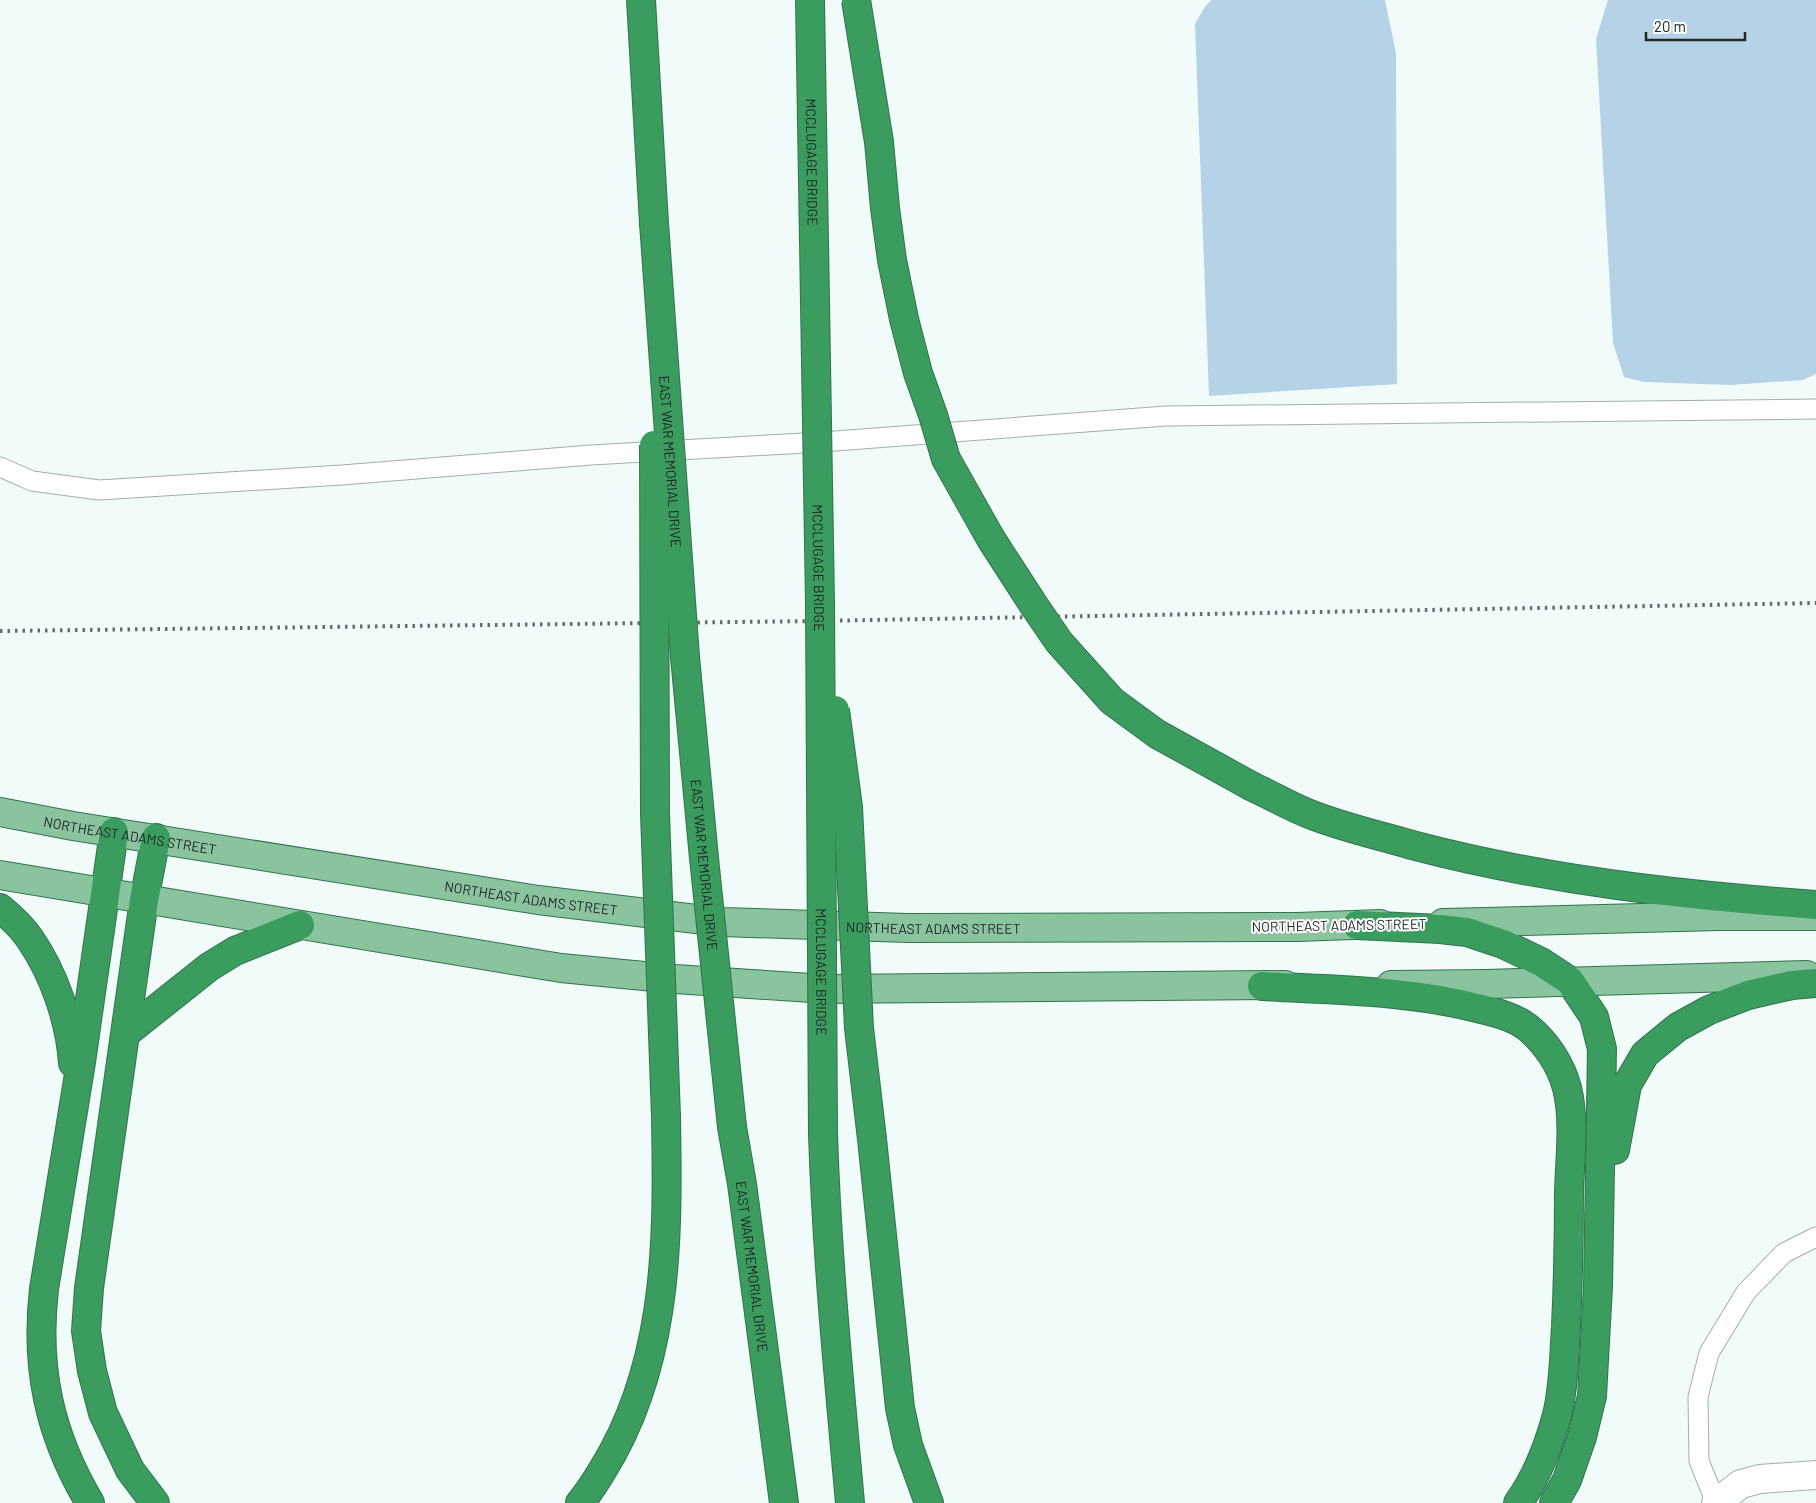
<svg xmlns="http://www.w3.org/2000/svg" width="1816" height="1503" viewBox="0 0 1816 1503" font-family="Barlow,sans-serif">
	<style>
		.water { fill: #b6d2e7 }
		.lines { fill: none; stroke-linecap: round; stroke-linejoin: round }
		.lane-casing { stroke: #a3aeac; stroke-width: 21 }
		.street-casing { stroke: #a3aeac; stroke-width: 30 }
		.primary-casing { stroke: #32744b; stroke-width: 30 }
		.highway-casing { stroke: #32744b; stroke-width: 30 }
		.lane { stroke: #fff; stroke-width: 19 }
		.street { stroke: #fff; stroke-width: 28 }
		.primary { stroke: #89c49f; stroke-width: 28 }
		.highway { stroke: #3a9d5f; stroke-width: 28 }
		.rail { stroke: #656b6a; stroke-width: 4; stroke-dasharray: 2.5 5; stroke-linecap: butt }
		.highway-bridge-casing { stroke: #32744b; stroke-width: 30; stroke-linecap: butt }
		.highway-bridge { stroke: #3a9d5f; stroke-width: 28 }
		.labels { text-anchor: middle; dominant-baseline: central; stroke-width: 4; stroke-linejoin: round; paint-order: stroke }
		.street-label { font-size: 14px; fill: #232726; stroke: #fff }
	</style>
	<rect width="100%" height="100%" fill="#f1fcfa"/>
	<path class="water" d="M 1212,0 L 1385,0 L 1396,53 L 1397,384 L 1209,396 L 1195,24 L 1206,5 Z
		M 1608,0 L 1816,0 L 1816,374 L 1803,380 L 1730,385 L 1644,382 L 1624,377 L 1613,343 L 1596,39 Z"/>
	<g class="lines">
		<g class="lane-casing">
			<path id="lane" d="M 0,467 L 32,481 L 99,490 L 342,475 L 591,455 L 822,442 L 1166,416 L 1816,409
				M 1716,1503 L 1699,1461 L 1698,1397 L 1709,1353 L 1746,1292 L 1784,1253 L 1816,1237"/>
		</g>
		<g class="street-casing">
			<path id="street" d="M 1716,1503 L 1741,1484 L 1760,1479 L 1816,1475"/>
		</g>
		<g class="primary-casing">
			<g id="primary">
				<path id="s1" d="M 0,812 L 73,826 L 538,900 L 721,922 L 908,928 L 1297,927 L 1380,924"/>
				<path d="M 0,875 L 561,968 L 675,979 L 827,989 L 1285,985"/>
				<path d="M 1443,923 L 1719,916 L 1816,916"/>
				<path d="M 1391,985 L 1486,984 L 1807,975"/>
			</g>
		</g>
		<g class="highway-casing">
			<g id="highway">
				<path d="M 641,0 L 654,223"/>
				<path d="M 1253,787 C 1271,795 1289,806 1307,813 C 1341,827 1378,835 1412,845 C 1544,880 1680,895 1816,905"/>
				<path d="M 0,908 C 11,917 22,927 30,939 C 54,974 70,1020 73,1063"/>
				<path d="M 1357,925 L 1440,929 L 1467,932 L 1503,944 L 1541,962 L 1570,981 L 1594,1017 L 1602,1049 L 1598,1287 L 1592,1396 L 1582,1437 L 1567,1480 L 1554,1503"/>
				<path d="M 1262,986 C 1334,990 1407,990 1477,1008 C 1494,1012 1512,1016 1527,1027 C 1546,1042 1561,1065 1567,1088 C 1575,1119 1570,1159 1569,1192 C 1569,1237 1568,1282 1566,1327 C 1564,1356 1564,1387 1557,1415 C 1549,1445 1536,1478 1518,1503"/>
				<path d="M 126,1033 L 209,967 L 235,951 L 300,925"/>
				<path id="s2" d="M 732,1127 L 742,1184 L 784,1503"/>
				<path d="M 823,1134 C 827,1258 839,1380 850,1503"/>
				<path d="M 872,1139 L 900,1408 L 908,1445 L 929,1503"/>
				<path d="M 1615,1150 L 1627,1085 L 1645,1054 L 1678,1027 L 1709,1010 L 1748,995 L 1792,985 L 1816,983"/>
				<path d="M 90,1503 C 49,1434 35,1368 44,1289 L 81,1062 L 114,832"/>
				<path d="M 155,1503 L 130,1470 L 103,1413 L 92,1371 L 86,1331 L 89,1288 L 144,900 L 156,838"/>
				<path d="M 580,1503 C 593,1487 603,1470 613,1452 C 669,1349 668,1231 666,1117"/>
			</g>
		</g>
		<use href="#lane" class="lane"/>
		<use href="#street" class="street"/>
		<use href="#primary" class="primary"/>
		<use href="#highway" class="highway"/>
		<path class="rail" d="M 0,631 L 816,621 L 1816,603"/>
		<g class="highway-bridge-casing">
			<g id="highway-bridge">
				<path id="s3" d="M 810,0 L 820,603 L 823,1134"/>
				<path d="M 856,0 L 879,142 L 885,208 L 892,260 L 904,319 L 918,373 L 933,415 L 946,459 L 991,539 L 1033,604 L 1059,642 L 1112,701 L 1157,734 L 1253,787"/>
				<path id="s4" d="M 654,223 L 685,657 L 704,858 L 732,1127"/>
				<path d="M 654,445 L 655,814 L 666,1117"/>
				<path d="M 835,710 L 848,807 L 859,1028 L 872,1139"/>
			</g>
		</g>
		<use href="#highway-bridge" class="highway-bridge"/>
	</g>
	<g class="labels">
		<g class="street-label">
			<text stroke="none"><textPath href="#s3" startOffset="162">MCCLUGAGE BRIDGE</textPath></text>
			<text stroke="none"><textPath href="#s4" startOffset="239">EAST WAR MEMORIAL DRIVE</textPath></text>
			<text stroke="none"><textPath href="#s3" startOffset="568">MCCLUGAGE BRIDGE</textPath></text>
			<text stroke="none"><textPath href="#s1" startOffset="132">NORTHEAST ADAMS STREET</textPath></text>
			<text stroke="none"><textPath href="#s4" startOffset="644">EAST WAR MEMORIAL DRIVE</textPath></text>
			<text stroke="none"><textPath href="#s1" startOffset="538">NORTHEAST ADAMS STREET</textPath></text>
			<text transform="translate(1339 925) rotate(-1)">NORTHEAST ADAMS STREET</text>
			<text stroke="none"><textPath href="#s1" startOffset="942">NORTHEAST ADAMS STREET</textPath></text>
			<text stroke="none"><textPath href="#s3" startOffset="972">MCCLUGAGE BRIDGE</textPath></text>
			<text stroke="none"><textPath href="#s2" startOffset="141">EAST WAR MEMORIAL DRIVE</textPath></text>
		</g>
	</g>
	<path d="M1646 32v8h99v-8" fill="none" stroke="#232726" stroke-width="2.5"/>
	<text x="1654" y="32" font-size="15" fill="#232726" stroke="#ffffff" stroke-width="4" paint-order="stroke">20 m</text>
</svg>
